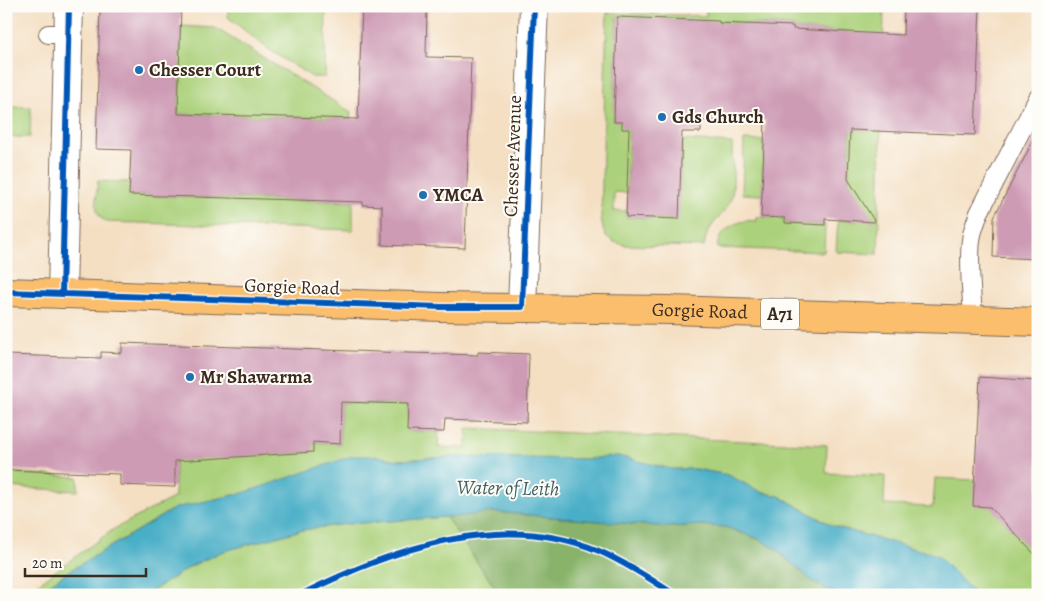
<svg xmlns="http://www.w3.org/2000/svg" width="1044" height="601" viewBox="0 0 1044 601" font-family="Alegreya,serif">
	<style>
		.green { fill: #acd17b; stroke: #747e4c }
		.forest { fill: #89b36b; stroke: #626e44 }
		.water { fill: #48afc7; stroke: #426c72 }
		.building { fill: #ce9bb5 }
		.lines { fill: none; stroke-linecap: round; stroke-linejoin: round }
		.service-casing { stroke: #7c6958; stroke-width: 20 }
		.minor-casing { stroke: #7c6958; stroke-width: 30 }
		.tertiary-casing { stroke: #7c6958; stroke-width: 30 }
		.primary-casing { stroke: #7c6958; stroke-width: 30 }
		.service { stroke: #fff; stroke-width: 18 }
		.minor { stroke: #fff; stroke-width: 28 }
		.tertiary { stroke: #fff; stroke-width: 28 }
		.primary { stroke: #fabe6d; stroke-width: 28 }
		.cycleway-casing { stroke: #fdfcf7; stroke-width: 9 }
		.cycleway { stroke: #0057b8; stroke-width: 6 }
		.poi-dot { fill: #1f6fb2; stroke: #fdfcf7; stroke-width: 2 }
		.labels { text-anchor: middle; dominant-baseline: central; stroke-width: 4; stroke-linejoin: round; paint-order: stroke }
		.shield { fill: #fdfcf7; stroke: #75695f; stroke-width: 1 }
		.shield-label { font-size: 18px; font-weight: bold; fill: #3b2a1e }
		.poi-label { font-size: 19px; font-weight: bold; fill: #3b2a1e; stroke: #fdfcf7; text-anchor: start }
		.street-label { font-size: 19px; fill: #3b2a1e; stroke: #fdfcf7 }
		.water-label { font-size: 20px; font-style: italic; fill: #405f62; stroke: #fdfcf7 }
	</style>
	<rect width="100%" height="100%" fill="#fdfcf7"/>
	<filter id="ink" filterUnits="userSpaceOnUse"><feTurbulence type="fractalNoise" baseFrequency=".02" numOctaves="2"/><feDisplacementMap in="SourceGraphic" scale="10" xChannelSelector="R" yChannelSelector="G"/><feConvolveMatrix kernelMatrix="1 2 1 2 8 2 1 2 1" color-interpolation-filters="sRGB"/></filter>
	<filter id="wash" filterUnits="userSpaceOnUse"><feTurbulence type="fractalNoise" baseFrequency=".0096" numOctaves="4" result="noise"/><feDisplacementMap in="SourceGraphic" scale="20" xChannelSelector="R" yChannelSelector="G"/><feGaussianBlur stdDeviation="1.12" result="paint"/><feColorMatrix in="noise" values="0 0 0 0 0 0 0 0 0 0 0 0 0 0 0 0 0 1.4 0 .05"/><feComposite in="paint" operator="in"/></filter>
	<g filter="url(#wash)">
		<rect width="100%" height="100%" fill="#f4dfc3"/>
		<path class="green" d="M 228,6 L 326,6 L 325,77 L 312,77 L 268,49 L 228,17 Z
			M 706,6 L 884,6 L 878,254 L 836,252 L 838,220 L 855,221 L 864,214 L 848,193 L 851,112 L 860,33 L 793,29 L 793,26 L 617,17 L 614,121 L 622,122 L 629,129 L 627,193 L 614,192 L 614,211 L 626,211 L 626,217 L 678,219 L 682,140 L 732,143 C 732,156 735,189 731,199 C 723,220 707,221 704,247 L 625,245 L 614,242 L 605,235 L 601,220 L 607,13 L 706,16 Z
			M 181,26 L 215,28 L 351,112 L 350,119 L 178,114 Z
			M 6,107 L 31,107 L 30,137 L 6,137 Z
			M 744,140 L 764,141 L 762,195 L 742,194 Z
			M 98,181 L 130,182 L 130,195 L 353,202 L 353,230 L 107,222 C 91,215 97,195 98,181 Z
			M 757,217 L 785,218 L 785,223 L 825,225 L 824,252 L 717,248 C 718,229 740,218 757,221 Z
			M 341,403 L 408,404 L 408,431 L 439,432 L 438,447 L 466,448 L 467,428 L 827,445 L 826,473 L 885,476 L 884,505 L 933,507 L 935,478 L 974,480 L 1038,558 L 1038,595 L 976,595 L 937,555 L 833,526 L 779,496 L 761,492 L 728,475 L 696,469 L 671,469 L 618,456 L 588,459 L 450,457 L 398,460 L 376,456 L 243,493 L 175,508 L 66,573 L 34,595 L 22,595 L 114,529 L 175,497 L 175,460 L 312,452 L 313,442 L 340,444 Z
			M 6,472 L 78,477 L 78,491 L 6,487 Z
			M 446,517 L 500,595 L 146,595 L 191,566 L 221,552 L 302,530 L 347,524 Z"/>
		<path class="forest" d="M 494,512 L 667,527 L 701,525 L 725,527 L 759,539 L 775,548 L 813,582 L 838,595 L 500,595 L 446,517 Z"/>
		<path class="water" d="M 352,456 L 376,456 L 398,460 L 449,457 L 588,459 L 618,456 L 671,469 L 696,469 L 728,475 L 761,492 L 779,496 L 833,526 L 937,555 L 976,595 L 838,595 L 813,582 L 775,548 L 759,539 L 725,527 L 701,525 L 667,527 L 494,512 L 463,516 L 347,524 L 302,530 L 221,552 L 191,566 L 146,595 L 34,595 L 66,573 L 175,508 L 243,493 Z"/>
		<g id="blocks">
			<path class="building" d="M 142,6 L 181,6 L 178,114 L 358,119 L 362,6 L 427,6 L 426,57 L 471,58 L 465,248 L 382,245 L 382,206 L 363,205 L 363,202 L 129,195 L 131,150 L 96,149 L 100,7 L 142,8 Z
				M 904,6 L 980,6 L 975,135 L 850,130 L 848,179 L 875,222 L 825,219 L 825,225 L 785,223 L 785,218 L 761,217 L 765,120 L 701,121 L 701,132 L 682,132 L 679,219 L 626,217 L 629,129 L 622,129 L 622,122 L 614,122 L 617,17 L 719,21 L 719,23 L 793,26 L 793,29 L 903,35 Z
				M 1038,131 L 1038,259 L 993,257 L 994,217 Z
				M 122,343 L 409,353 L 478,355 L 478,352 L 529,354 L 527,422 L 445,419 L 444,432 L 407,431 L 408,404 L 341,402 L 340,444 L 313,442 L 313,452 L 175,461 L 175,487 L 120,485 L 120,474 L 6,470 L 6,355 L 101,358 L 101,352 L 122,353 Z
				M 980,377 L 1038,381 L 1038,558 L 990,507 L 973,506 Z"/>
		</g>
	</g>
	<g filter="url(#ink)">
		<use href="#blocks" fill-opacity="0" stroke="#7c6958" stroke-width="1"/>
		<g class="lines">
			<g class="service-casing">
				<path id="service" d="M 48,34 L 69,34
					M 973,320 C 972,294 968,266 971,240 C 972,231 976,222 979,213 L 1038,98"/>
			</g>
			<g class="minor-casing">
				<path id="minor" d="M 62,294 L 69,6"/>
			</g>
			<g class="tertiary-casing">
				<path id="tertiary" d="M 522,307 L 534,6"/>
			</g>
			<g class="primary-casing">
				<g id="primary">
					<path id="s1" d="M 6,292 L 441,307 L 671,310 L 1038,322"/>
				</g>
			</g>
			<use href="#service" class="service"/>
			<use href="#minor" class="minor"/>
			<use href="#tertiary" class="tertiary"/>
			<use href="#primary" class="primary"/>
			<g class="cycleway-casing">
				<path id="cycleway" d="M 6,292 L 441,307 L 522,307 L 534,6
					M 62,294 L 69,6
					M 300,595 C 390,550 500,509 599,551 C 626,563 651,579 675,595"/>
			</g>
			<use href="#cycleway" class="cycleway"/>
		</g>
	</g>
	<g class="poi-dot">
		<circle cx="139" cy="70" r="5"/>
		<circle cx="662" cy="117" r="5"/>
		<circle cx="423" cy="195" r="5"/>
		<circle cx="190" cy="377" r="5"/>
	</g>
	<g class="labels">
		<rect class="shield" x="761" y="298.5" width="38" height="31" rx="4"/>
		<g class="shield-label">
			<text x="780" y="314">A71</text>
		</g>
		<g class="poi-label">
			<text x="149" y="70">Chesser Court</text>
			<text x="672" y="117">Gds Church</text>
			<text x="433" y="195">YMCA</text>
			<text x="200" y="377">Mr Shawarma</text>
		</g>
		<g class="street-label">
			<text transform="translate(513 156) rotate(-88)">Chesser Avenue</text>
			<text transform="translate(292 287) rotate(2)">Gorgie Road</text>
			<text stroke="none"><textPath href="#s1" startOffset="694">Gorgie Road</textPath></text>
		</g>
		<g class="water-label">
			<text transform="translate(508 488) rotate(1)">Water of Leith</text>
		</g>
	</g>
	<rect width="1044" height="601" fill="none" stroke="#fdfcf7" stroke-width="25"/>
	<path d="M25 568v8h121v-8" fill="none" stroke="#3b2a1e" stroke-width="2.5"/>
	<text x="32" y="568" font-size="15" fill="#3b2a1e" stroke="#fdfcf7" stroke-width="4" paint-order="stroke">20 m</text>
</svg>
